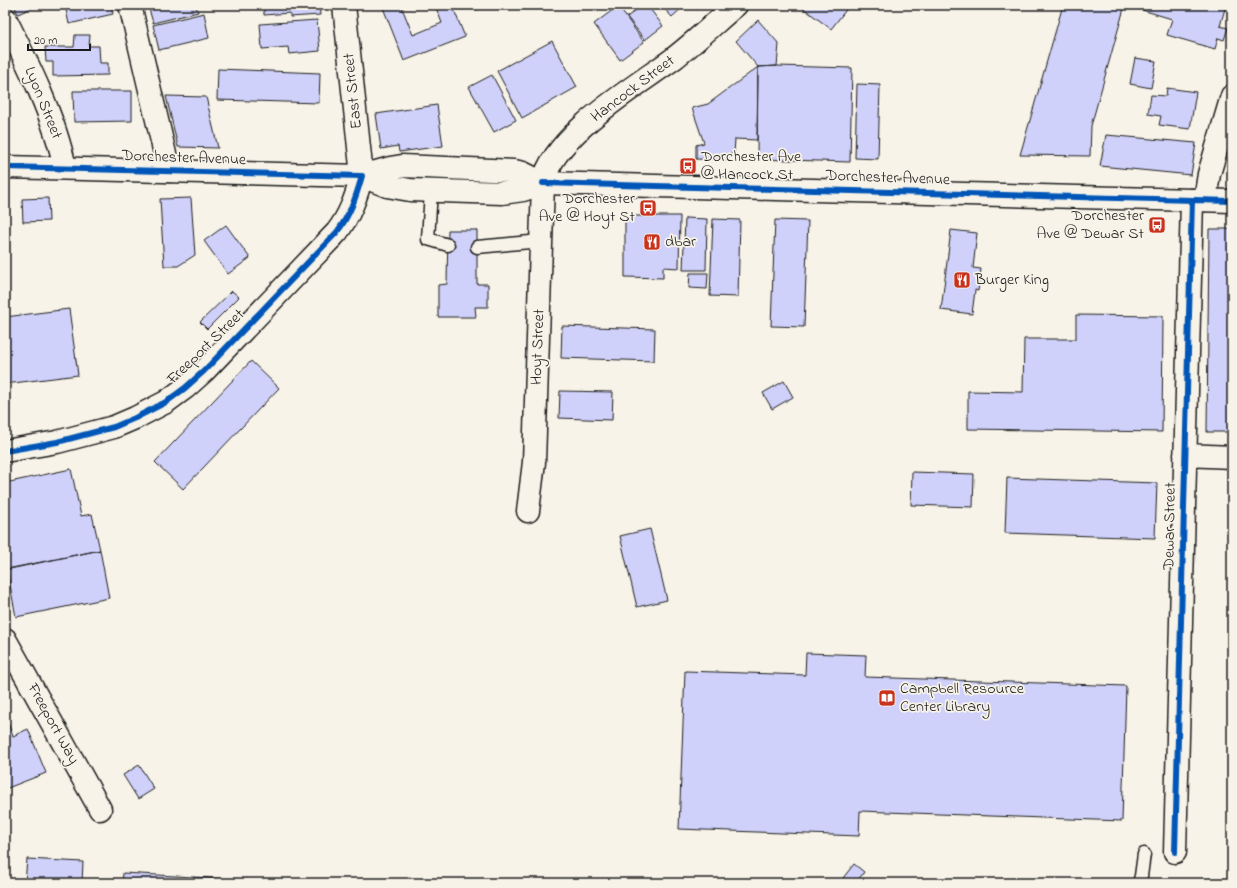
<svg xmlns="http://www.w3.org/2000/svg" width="1237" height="888" viewBox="0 0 1237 888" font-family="'Indie Flower',sans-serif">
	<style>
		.building { fill: #cfd1fa; stroke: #1c1c1c }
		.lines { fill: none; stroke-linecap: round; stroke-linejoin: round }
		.lane-casing { stroke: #1c1c1c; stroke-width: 15 }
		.street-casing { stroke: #1c1c1c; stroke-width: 25 }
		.secondary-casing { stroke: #1c1c1c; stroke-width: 25 }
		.primary-casing { stroke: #1c1c1c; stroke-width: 25 }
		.lane { stroke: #f7f3e8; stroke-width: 12 }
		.street { stroke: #f7f3e8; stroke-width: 22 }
		.secondary { stroke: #f7f3e8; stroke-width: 22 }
		.primary { stroke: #f7f3e8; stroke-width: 22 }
		.cycleway-casing { stroke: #f7f3e8; stroke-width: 8 }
		.cycleway { stroke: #0057b8; stroke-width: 6 }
		.labels { text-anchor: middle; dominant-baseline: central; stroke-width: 3.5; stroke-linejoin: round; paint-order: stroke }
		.street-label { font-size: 16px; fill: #1c1c1c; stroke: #f7f3e8 }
		.poi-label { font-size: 16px; fill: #1c1c1c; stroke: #f7f3e8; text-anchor: start }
	</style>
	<rect width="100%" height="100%" fill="#f7f3e8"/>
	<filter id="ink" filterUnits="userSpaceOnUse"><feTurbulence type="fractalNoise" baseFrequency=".025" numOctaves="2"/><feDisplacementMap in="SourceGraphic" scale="8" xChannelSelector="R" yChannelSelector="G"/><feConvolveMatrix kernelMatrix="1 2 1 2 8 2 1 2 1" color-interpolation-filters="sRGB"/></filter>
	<g filter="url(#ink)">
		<path class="building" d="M 14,5 L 38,5 L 18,14 Z
			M 65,5 L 111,5 L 113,14 L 69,24 Z
			M 148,5 L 196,5 L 198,12 L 153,23 Z
			M 264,5 L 319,5 L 320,15 L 290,17 L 290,13 L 264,15 Z
			M 382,5 L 406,5 L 407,6 L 402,8 L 413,35 L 442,23 L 435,5 L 452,5 L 465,37 L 404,61 Z
			M 474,5 L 485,5 L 476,10 Z
			M 643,5 L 647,5 L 663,26 L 645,40 L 627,17 Z
			M 661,5 L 685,5 L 672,17 Z
			M 799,5 L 848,5 L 849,6 L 831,29 Z
			M 1063,5 L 1125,5 L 1091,126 L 1090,156 L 1020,155 Z
			M 1133,5 L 1226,5 L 1220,26 L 1228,28 L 1224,40 L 1218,38 L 1215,49 L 1167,35 L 1172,19 L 1132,7 Z
			M 618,6 L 644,42 L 620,60 L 594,24 Z
			M 204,13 L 209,38 L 159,50 L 153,25 Z
			M 317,20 L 320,51 L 289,54 L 288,47 L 262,49 L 260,24 Z
			M 758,20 L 779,44 L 777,66 L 758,67 L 736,41 Z
			M 75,35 L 90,35 L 89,46 L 99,46 L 100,63 L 108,63 L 108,75 L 53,76 L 53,62 L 46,62 L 45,47 L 74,47 Z
			M 552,41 L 577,87 L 522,118 L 497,71 Z
			M 1135,58 L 1156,61 L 1151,88 L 1130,84 Z
			M 777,66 L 852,68 L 850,162 L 757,159 L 758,67 Z
			M 758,67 L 757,140 L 735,139 L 734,154 L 728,154 L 728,160 L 696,159 L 696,145 L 704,143 L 692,108 L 708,104 Z
			M 218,69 L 320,73 L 319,103 L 217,100 Z
			M 492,75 L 516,120 L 494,132 L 469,87 Z
			M 857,84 L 880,85 L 878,159 L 855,158 Z
			M 1167,88 L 1196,92 L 1190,129 L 1159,125 L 1161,116 L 1148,114 L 1151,95 L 1166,96 Z
			M 73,91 L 132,91 L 132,121 L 74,122 Z
			M 166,96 L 206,97 L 218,148 L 178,147 Z
			M 437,105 L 443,146 L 399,152 L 398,146 L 381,149 L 376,114 Z
			M 1106,135 L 1196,143 L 1191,175 L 1100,166 Z
			M 48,198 L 49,221 L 23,222 L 22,199 Z
			M 191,198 L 195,255 L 178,266 L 164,266 L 160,199 Z
			M 625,216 L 680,216 L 679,268 L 663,267 L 663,278 L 625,277 Z
			M 685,218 L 707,219 L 706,270 L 683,270 Z
			M 713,219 L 740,220 L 738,297 L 710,296 Z
			M 775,220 L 808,221 L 804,327 L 771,326 Z
			M 226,225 L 250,258 L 228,274 L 204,241 Z
			M 1209,229 L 1232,229 L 1232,432 L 1207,432 Z
			M 448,230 L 477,230 L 477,284 L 488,284 L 488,307 L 475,307 L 476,317 L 438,317 L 438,285 L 447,284 Z
			M 951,230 L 977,233 L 973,268 L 981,269 L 978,291 L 975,290 L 972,314 L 941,310 Z
			M 690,273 L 708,273 L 707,289 L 689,288 Z
			M 232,291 L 239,297 L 207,329 L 200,322 Z
			M 69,309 L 78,375 L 5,384 L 5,317 Z
			M 1076,315 L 1163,316 L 1162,432 L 968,429 L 968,391 L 1023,392 L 1024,339 L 1076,339 Z
			M 562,326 L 655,329 L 654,361 L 561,358 Z
			M 251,361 L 279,388 L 183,489 L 155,462 Z
			M 784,381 L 793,397 L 772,409 L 763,393 Z
			M 560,391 L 613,392 L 612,420 L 559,418 Z
			M 71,469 L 81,516 L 92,514 L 100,550 L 5,570 L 5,483 Z
			M 912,472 L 974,474 L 973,507 L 911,505 Z
			M 1007,478 L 1157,483 L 1155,538 L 1005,533 Z
			M 650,529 L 667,600 L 637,607 L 620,536 Z
			M 100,550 L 109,598 L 16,617 L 7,569 Z
			M 806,653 L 866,655 L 865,677 L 1126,686 L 1122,821 L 860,811 L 859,836 L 679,829 L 685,671 L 805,675 Z
			M 5,716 L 13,736 L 28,729 L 46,773 L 5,789 Z
			M 139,765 L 154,789 L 138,799 L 123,775 Z
			M 27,859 L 83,862 L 82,883 L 25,883 Z
			M 854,864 L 864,872 L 856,883 L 849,883 L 843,878 Z
			M 123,873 L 262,881 L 262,883 L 122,883 Z"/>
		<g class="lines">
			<g class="lane-casing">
				<path id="lane" d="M 431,191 L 428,239 L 448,245
					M 477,247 L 541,241
					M 1139,883 L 1141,876 L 1144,854"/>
			</g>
			<g class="street-casing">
				<path id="street" d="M 130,5 L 169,171
					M 344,5 L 362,176
					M 5,18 C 28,64 55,118 65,168
					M 1205,200 L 1209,174 L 1232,96
					M 1185,455 L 1232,457
					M 528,511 L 534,462 L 543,183
					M 5,639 L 100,809
					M 1175,852 L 1192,200"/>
			</g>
			<g class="secondary-casing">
				<path id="secondary" d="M 543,183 C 553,135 635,87 673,59 C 695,42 715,23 736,5"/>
			</g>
			<g class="primary-casing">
				<path id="primary" d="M 5,167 L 362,176 L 390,168 L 402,166 L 514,171 L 523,173 L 543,183
					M 362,176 L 387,186 L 410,190 L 502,193 L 523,190 L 543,183 L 1232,201
					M 5,451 L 57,442 L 114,427 L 135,418 L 166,402 L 185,388 L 204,371 L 337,232 C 350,215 356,197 362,176"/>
			</g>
			<use href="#lane" class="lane"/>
			<use href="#street" class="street"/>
			<use href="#secondary" class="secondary"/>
			<use href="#primary" class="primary"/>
			<g class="cycleway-casing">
				<path id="cycleway" d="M 5,167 L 362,176 C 356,197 350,215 337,232 L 204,371 L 185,388 L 166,402 L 135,418 L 114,427 L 57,442 L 5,451
					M 543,183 L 1232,201
					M 1175,852 L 1192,200"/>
			</g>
			<use href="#cycleway" class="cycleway"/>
		</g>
	</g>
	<defs>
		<g id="bus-square" transform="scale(0.9)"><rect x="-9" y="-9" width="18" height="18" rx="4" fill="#c8321e" stroke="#f7f3e8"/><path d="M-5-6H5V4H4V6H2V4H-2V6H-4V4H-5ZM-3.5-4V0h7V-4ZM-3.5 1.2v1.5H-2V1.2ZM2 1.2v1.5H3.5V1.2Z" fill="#fff"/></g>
		<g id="restaurant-square" transform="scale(0.9)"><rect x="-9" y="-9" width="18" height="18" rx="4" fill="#c8321e" stroke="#f7f3e8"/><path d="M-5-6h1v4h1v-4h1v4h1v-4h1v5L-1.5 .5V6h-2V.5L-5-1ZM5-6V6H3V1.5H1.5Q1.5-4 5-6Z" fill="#fff"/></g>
		<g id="library-square" transform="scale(0.9)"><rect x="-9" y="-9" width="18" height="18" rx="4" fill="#c8321e" stroke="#f7f3e8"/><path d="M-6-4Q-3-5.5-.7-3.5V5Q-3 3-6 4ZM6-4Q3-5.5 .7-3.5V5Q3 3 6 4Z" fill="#fff"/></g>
	</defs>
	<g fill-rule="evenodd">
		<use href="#bus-square" x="688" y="166"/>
		<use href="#bus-square" x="648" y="208"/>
		<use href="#bus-square" x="1157" y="225"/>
		<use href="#restaurant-square" x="652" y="242"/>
		<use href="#restaurant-square" x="962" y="280"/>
		<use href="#library-square" x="887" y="698"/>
	</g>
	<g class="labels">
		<g class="street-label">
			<text transform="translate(633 89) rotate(-37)">Hancock Street</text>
			<text transform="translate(353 91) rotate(-96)">East Street</text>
			<text transform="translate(43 103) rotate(68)">Lyon Street</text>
			<text transform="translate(184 158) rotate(2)">Dorchester Avenue</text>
			<text transform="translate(888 178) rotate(2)">Dorchester Avenue</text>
			<text transform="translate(206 347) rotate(-44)">Freeport Street</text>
			<text transform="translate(538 347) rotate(-88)">Hoyt Street</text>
			<text transform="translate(1170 526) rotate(-89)">Dewar Street</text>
			<text transform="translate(53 724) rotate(61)">Freeport Way</text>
		</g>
		<g class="poi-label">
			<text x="701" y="157">Dorchester Ave<tspan x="701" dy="18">@ Hancock St</tspan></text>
			<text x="635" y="199" text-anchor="end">Dorchester<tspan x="635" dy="18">Ave @ Hoyt St</tspan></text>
			<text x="1144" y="216" text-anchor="end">Dorchester<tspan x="1144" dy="18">Ave @ Dewar St</tspan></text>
			<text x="665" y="242">dbar</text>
			<text x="975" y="280">Burger King</text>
			<text x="900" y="689">Campbell Resource<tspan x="900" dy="18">Center Library</tspan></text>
		</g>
	</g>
	<rect width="1237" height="888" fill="none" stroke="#f7f3e8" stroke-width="20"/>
	<rect x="10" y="10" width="1217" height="868" fill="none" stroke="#1c1c1c" stroke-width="1.5" filter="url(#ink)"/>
	<path d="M28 44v6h62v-6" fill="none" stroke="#1c1c1c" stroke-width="2"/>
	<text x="34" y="44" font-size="12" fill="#1c1c1c" stroke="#f7f3e8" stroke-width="3" paint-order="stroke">20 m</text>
</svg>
